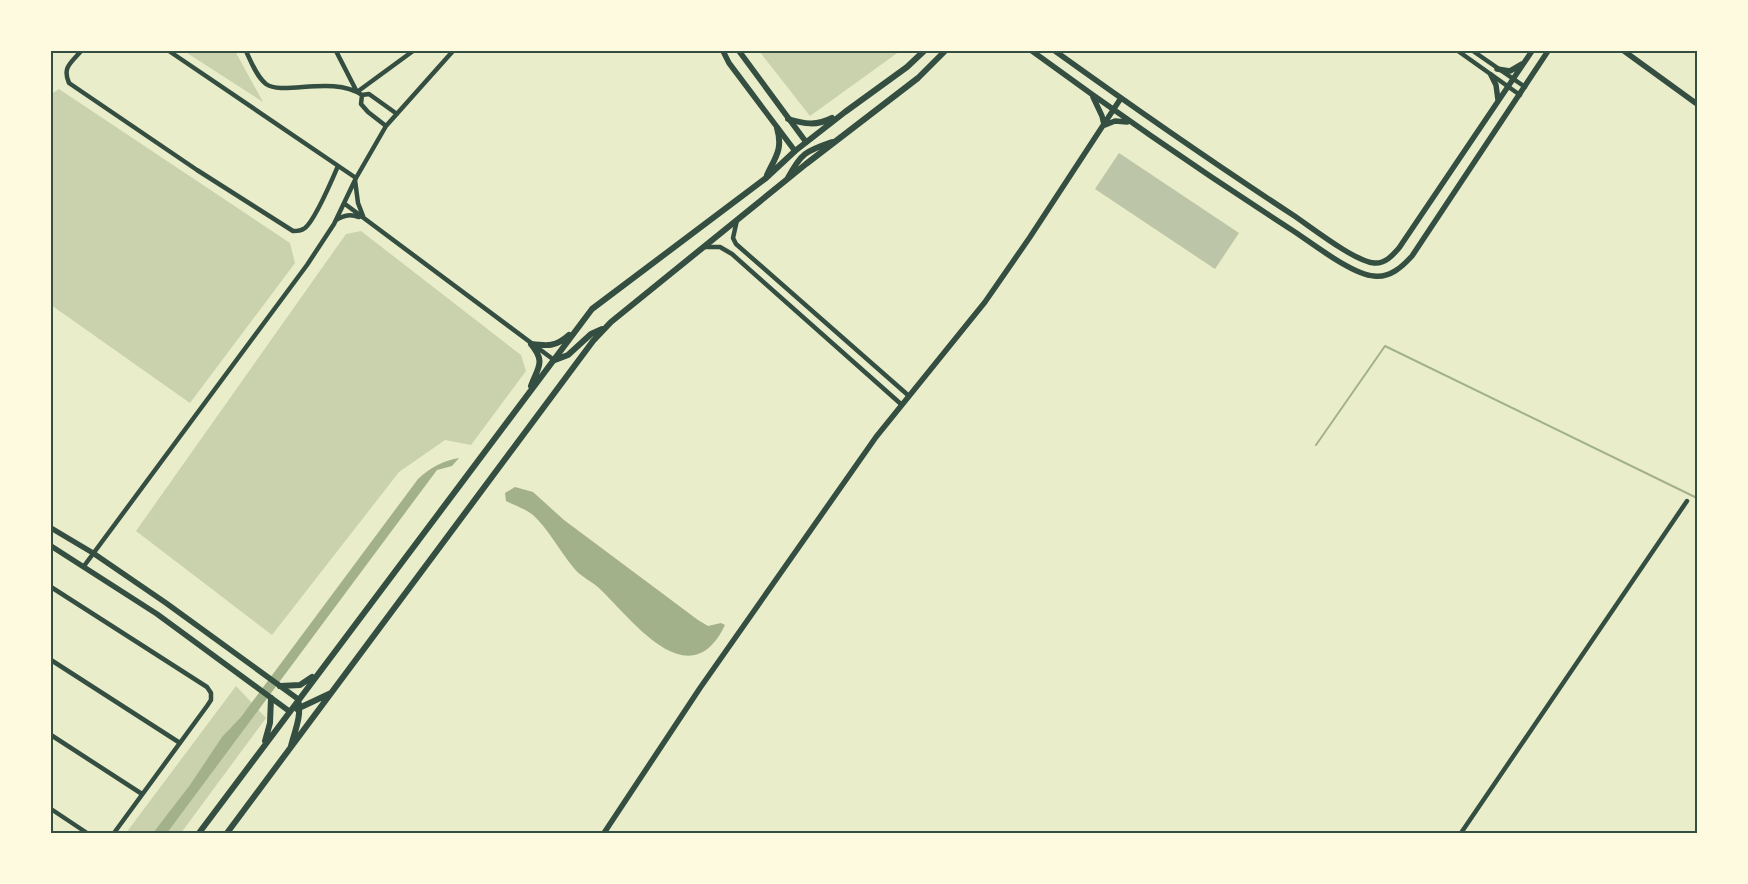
<svg xmlns="http://www.w3.org/2000/svg" width="1748" height="884" viewBox="0 0 1748 884" font-family="'Space Grotesk',sans-serif">
	<style>
		.green { fill: #cad2ad }
		.water { fill: #a3b18a }
		.lines { fill: none; stroke-linecap: round; stroke-linejoin: round }
		.stream { stroke: #a3b18a; stroke-width: 2 }
		.building { fill: #bcc5a7 }
		.minor { stroke: #344e41; stroke-width: 4.5 }
		.tertiary { stroke: #344e41; stroke-width: 5.5 }
		.secondary { stroke: #344e41; stroke-width: 6 }
		.neatline { fill: none; stroke: #344e41; stroke-width: 2 }
	</style>
	<rect width="100%" height="100%" fill="#e9edc9"/>
	<path class="green" d="M 184,51 L 235,51 L 263,102 Z
		M 759,51 L 900,51 L 810,116 Z
		M 59,89 L 290,243 L 295,263 L 190,403 L 51,305 L 51,94 Z
		M 361,231 L 521,355 L 526,371 L 471,445 L 445,440 L 399,472 L 272,635 L 136,531 L 346,234 Z
		M 236,686 L 266,718 L 181,833 L 126,833 Z"/>
	<path class="water" d="M 459,458 L 452,466 L 437,470 L 167,833 L 153,833 L 190,785 L 222,737 L 241,717 L 418,479 C 430,468 442,461 459,458 Z
		M 515,487 L 533,492 L 564,520 L 698,620 L 708,626 L 721,623 L 725,625 C 690,698 634,622 602,591 C 594,582 580,577 573,567 C 559,550 549,530 533,515 C 525,509 515,505 506,501 L 505,493 Z"/>
	<g class="lines">
		<path class="stream" d="M 1316,445 L 1385,346 L 1697,498"/>
	</g>
	<path class="building" d="M 1119,153 L 1239,233 L 1215,269 L 1095,189 Z"/>
	<g class="lines">
		<path class="minor" d="M 81,51 C 71,63 62,67 69,83 L 197,170 L 293,231 C 298,231 301,231 305,228 C 315,220 332,180 338,166
			M 169,51 L 356,178
			M 246,51 C 251,62 257,77 266,84 C 283,96 333,75 362,95 L 369,94 L 397,114
			M 336,51 L 357,92
			M 1458,51 L 1520,95
			M 1473,51 L 1525,87
			M 357,92 L 413,51
			M 362,95 L 361,104 L 368,112 L 386,126
			M 355,180 L 358,203 L 363,216
			M 345,204 L 554,360
			M 336,220 C 345,215 350,214 359,217
			M 737,220 L 733,238 L 736,244 L 909,396
			M 703,247 L 720,247 L 732,254 L 902,405
			M 84,566 L 307,265 L 334,224 L 356,178 L 386,126 L 453,51
			M 51,587 L 207,687 L 211,693 L 211,700 L 207,706 L 114,833
			M 51,660 L 180,743
			M 51,735 L 142,794
			M 51,809 L 87,833
			M 1461,833 L 1687,501"/>
		<path class="tertiary" d="M 723,51 L 729,63 L 795,151
			M 739,51 L 806,142
			M 1032,51 C 1118,114 1205,174 1295,232 C 1313,244 1353,275 1374,276 C 1390,278 1402,267 1412,256 L 1548,51
			M 1055,51 C 1133,107 1212,162 1293,215 C 1311,227 1354,261 1374,263 C 1385,264 1392,256 1399,248 L 1532,51
			M 1624,51 L 1697,104
			M 1497,69 L 1510,71 L 1522,64
			M 1491,75 L 1496,85 L 1498,100
			M 1093,97 L 1102,116 L 1104,125
			M 1105,125 L 1115,121 L 1127,122
			M 51,528 L 93,553 L 166,603 L 298,699
			M 51,546 L 157,614 L 289,711
			M 604,833 L 700,688 L 876,437 L 985,302 L 1030,237 L 1121,98"/>
		<path class="secondary" d="M 788,119 C 804,124 817,126 832,118
			M 767,175 C 776,156 783,149 777,128
			M 788,178 C 801,153 806,151 832,142
			M 531,344 C 546,362 538,367 531,386
			M 531,344 C 547,346 556,347 569,335
			M 555,360 L 568,355 L 591,334 L 602,329
			M 280,686 L 300,685 L 312,677
			M 297,709 L 331,693
			M 265,741 L 270,723 L 271,698
			M 291,746 C 295,730 302,716 298,699
			M 199,833 L 592,309 L 766,178 L 795,151 L 845,112 L 907,67 L 924,51
			M 227,833 L 593,341 L 611,322 L 806,164 L 918,78 L 945,51"/>
	</g>
	<rect width="1748" height="884" fill="none" stroke="#fefae0" stroke-width="105"/>
	<rect x="52" y="52" width="1644" height="780" class="neatline"/>
</svg>
